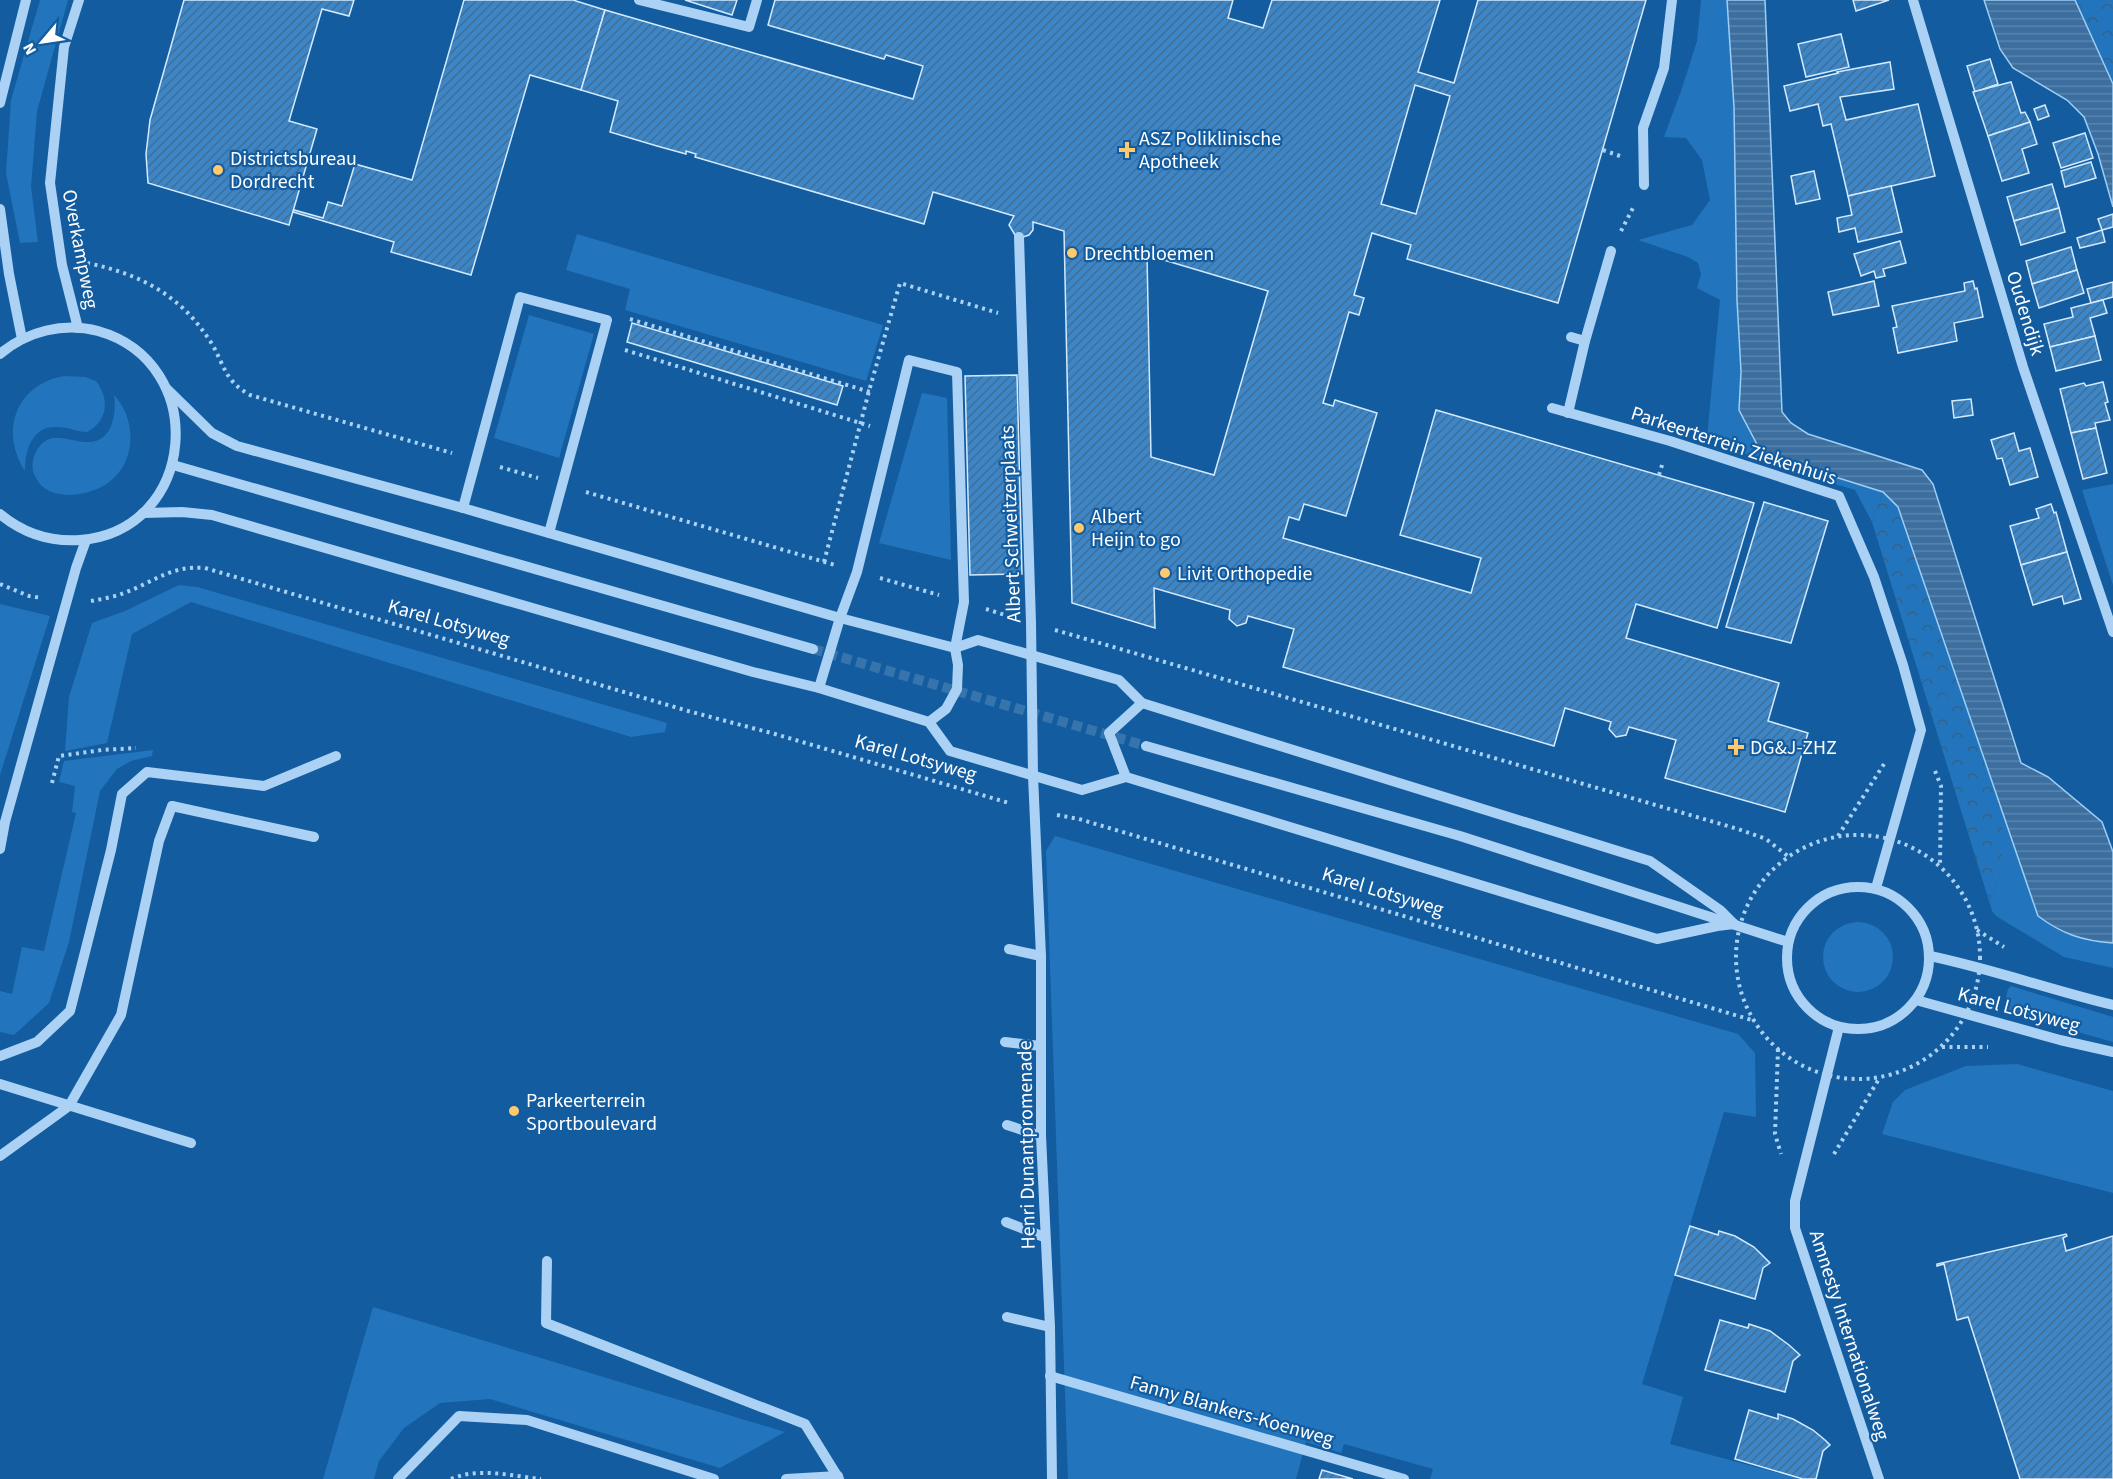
<svg xmlns="http://www.w3.org/2000/svg" width="2113" height="1479" viewBox="0 0 2113 1479" font-family="'Source Sans 3',sans-serif">
	<defs>
		<pattern id="forest-crowns" width="20" height="18" patternUnits="userSpaceOnUse" patternTransform="scale(1.5)"><rect width="20" height="18" fill="#2275bc"/><path d="M2 6a3 3 0 1 1 6 0M12 15a3 3 0 1 1 6 0" fill="none" stroke="#376084"/></pattern>
		<pattern id="water-rules" width="6" height="5" patternUnits="userSpaceOnUse" patternTransform="scale(1.5)"><rect width="6" height="5" fill="#3c6f9f"/><path d="M0 2.5h6" fill="none" stroke="#5985ad"/></pattern>
		<pattern id="building-hatch" width="6" height="6" patternUnits="userSpaceOnUse" patternTransform="scale(1.5)"><rect width="6" height="6" fill="#3c85c6"/><path d="M-1 1l2-2M0 6l6-6M5 7l2-2" fill="none" stroke="#426e95"/></pattern>
	</defs>
	<rect width="100%" height="100%" fill="#135c9f"/>
	<!-- green -->
	<g fill="#2275bc">
		<polygon points="40,0 68,0 37,111 31,187 38,242 20,243 6,173 11,100"/>
		<polygon points="1701,0 1727,0 1734,107 1737,300 1742,414 1762,454 1883,492 1872,522 1855,490 1755,460 1732,445 1707,437 1720,300 1697,288 1701,274 1698,263 1688,257 1638,240 1692,225 1710,200 1702,160 1686,138 1664,137 1682,88 1697,41"/>
		<polygon points="577,234 883,325 866,381 625,310 630,289 566,270"/>
		<polygon points="529,315 594,334 559,458 494,438"/>
		<path d="M64 376 85 377 96 381C110 399 108 421 87 432 77 432 68 427 58 427 32 425 25 450 25 471 0 431 15 385 64 376Z"/>
		<polygon points="922,393 947,398 951,560 879,543"/>
		<path d="M114 395C137 420 137 462 108 483 88 497 46 503 35 476 31 468 32 458 37 450 50 429 67 441 86 442 112 444 117 414 114 395Z"/>
		<polygon points="2113,484 2113,585 2082,490"/>
		<polygon points="179,585 197,587 667,723 665,732 631,737 191,602 132,634 107,743 65,751 69,697 92,623 125,611"/>
		<polygon points="0,604 50,616 0,775"/>
		<polygon points="153,750 152,756 131,761 117,769 100,791 69,942 49,1003 14,1035 0,1032 0,991 12,994 22,947 44,951 76,813 72,812 75,786 59,782 64,761"/>
		<polygon points="2002,811 2038,916 2053,927 2089,941 2113,943 2113,968 2064,957 1996,916 1992,911 1989,901 2002,869"/>
		<polygon points="1055,836 1738,1034 1755,1053 1756,1117 1724,1112 1642,1384 1683,1397 1670,1444 1800,1479 1430,1479 1433,1469 1344,1444 1341,1453 1306,1442 1296,1479 1068,1479 1046,851"/>
		<circle cx="1858" cy="957" r="35"/>
		<polygon points="2011,986 2113,1017 2113,1042 2004,1011 2003,1009 2008,989"/>
		<polygon points="2017,1064 2113,1091 2113,1193 1882,1134 1893,1102 1905,1090 1966,1066"/>
		<polygon points="373,1307 785,1432 720,1468 490,1399 440,1403 404,1428 379,1461 374,1479 323,1479"/>
	</g>
	<!-- forest -->
	<g fill="url(#forest-crowns)">
		<polygon points="2075,0 2113,0 2113,84"/>
		<polygon points="1883,492 1899,507 2002,811 2002,869 1989,901 1872,522"/>
	</g>
	<!-- water -->
	<g fill="url(#water-rules)" stroke="#9dcef7" stroke-width="1.5">
		<path d="M1727 0H1765L1782 412 1791 423 1808 434 1922 470 1933 484 2021 763 2048 777 2102 822 2113 852V943C2083 941 2062 934 2038 916L1898 507 1883 492 1762 454 1739 410 1741 372 1737 300 1734 107Z"/>
		<polygon points="1984,0 2075,0 2113,84 2113,207 2098,154 2084,117 2067,100 2013,68 2000,49"/>
	</g>
	<!-- building -->
	<g fill="url(#building-hatch)" stroke="#d3eafe" stroke-width="1.5" fill-rule="evenodd">
		<polygon points="354,0 349,16 322,9 289,121 317,129 289,225 148,183 146,154 150,120 184,0"/>
		<polygon points="464,0 573,0 605,10 581,90 530,75 471,275 391,252 394,242 293,212 294,210 323,218 328,202 342,206 355,164 412,180"/>
		<polygon points="685,0 737,0 732,15"/>
		<path d="M775 0H1233L1228 18 1263 28 1272 0H1440L1418 72 1454 83 1478 0H1646L1558 303 1407 259 1411 245 1372 233 1354 295 1364 298 1359 315 1349 312 1323 403 1333 406 1335 400 1377 413 1346 516 1304 504 1299 520 1289 517 1283 538 1471 593 1481 558 1400 535 1436 410 1754 503 1717 628 1636 604 1626 638 1779 683 1768 721 1808 733 1785 812 1665 778 1676 740 1629 727 1626 735 1616 737 1609 729 1611 722 1565 708 1554 746 1390 698 1283 667 1294 629 1248 616 1246 623 1237 626 1229 619 1230 610 1154 588 1155 628 1072 603 1064 231 1033 222V230L1029 235 1023 237 1015 235 1009 225 1014 216 933 192 924 224 695 157 696 154 686 151V154L657 146 610 132 618 101 581 90 605 10 913 99 923 66 886 55 884 59 771 26 768 25ZM1415 85 1450 96 1416 214 1381 204ZM1147 255 1268 291 1214 475 1151 457Z"/>
		<polygon points="1853,0 1889,0 1856,11"/>
		<polygon points="1841,34 1849,67 1806,77 1798,44"/>
		<polygon points="1990,59 1998,84 1975,92 1967,66"/>
		<polygon points="1890,62 1894,89 1840,97 1846,120 1918,104 1935,176 1848,196 1831,124 1823,126 1818,104 1790,111 1784,86 1838,73 1837,72"/>
		<polygon points="2011,82 2021,113 2025,112 2030,122 1988,136 1973,92"/>
		<polygon points="2045,105 2049,116 2038,120 2034,109"/>
		<polygon points="2030,122 2037,144 2022,149 2029,173 2002,181 1988,136"/>
		<polygon points="2085,133 2093,158 2061,168 2053,143"/>
		<polygon points="2091,162 2096,178 2065,187 2061,171"/>
		<polygon points="1814,171 1820,199 1796,204 1791,176"/>
		<polygon points="2052,184 2059,208 2014,221 2007,197"/>
		<polygon points="1891,186 1902,232 1858,242 1855,228 1839,232 1837,218 1852,215 1848,196"/>
		<polygon points="2059,208 2065,232 2021,245 2014,221"/>
		<polygon points="2113,214 2113,227 2102,230 2098,219"/>
		<polygon points="2102,230 2105,242 2080,248 2077,238"/>
		<polygon points="1900,241 1906,263 1883,269 1885,276 1876,278 1874,271 1861,276 1854,254"/>
		<polygon points="2071,247 2077,270 2032,284 2026,261"/>
		<polygon points="2077,270 2084,293 2039,308 2032,284"/>
		<polygon points="1874,281 1879,306 1833,315 1828,292"/>
		<polygon points="1973,281 1975,289 1977,288 1983,317 1954,323 1957,341 1898,353 1893,328 1897,327 1892,306 1965,291 1964,283"/>
		<polygon points="2113,282 2113,297 2091,303 2087,289"/>
		<polygon points="2103,300 2107,313 2090,318 2095,336 2050,347 2044,324 2073,317 2071,308"/>
		<polygon points="632,323 843,386 837,405 627,342"/>
		<polygon points="2095,336 2101,360 2056,371 2050,347"/>
		<polygon points="1017,375 1022,574 970,575 965,376"/>
		<polygon points="2103,382 2108,402 2105,403 2110,420 2095,423 2096,428 2071,433 2060,389 2084,383 2086,386"/>
		<polygon points="1971,399 1973,415 1954,418 1952,401"/>
		<polygon points="2096,428 2107,473 2083,479 2071,433"/>
		<polygon points="2014,433 2019,451 2030,448 2038,477 2010,485 2002,458 1997,459 1991,440"/>
		<polygon points="1764,502 1828,521 1791,643 1726,627"/>
		<polygon points="2051,504 2054,513 2056,512 2067,552 2021,565 2010,526 2039,518 2036,509"/>
		<polygon points="2067,552 2081,599 2064,604 2062,596 2033,605 2021,565"/>
		<polygon points="1690,1226 1718,1235 1719,1231 1735,1236 1754,1247 1770,1263 1763,1268 1755,1299 1675,1275"/>
		<polygon points="2066,1234 2067,1236 2063,1238 2066,1251 2113,1236 2113,1479 2020,1479 1968,1317 1957,1320 1944,1264 1937,1266 1937,1264"/>
		<polygon points="1720,1320 1748,1328 1749,1324 1770,1331 1789,1345 1800,1355 1793,1361 1785,1392 1705,1370"/>
		<polygon points="1749,1410 1778,1419 1778,1414 1793,1419 1813,1430 1825,1440 1830,1445 1823,1451 1816,1479 1803,1479 1735,1459"/>
		<polygon points="1322,1470 1353,1479 1319,1479"/>
	</g>
	<g fill="none" stroke-linecap="round" stroke-linejoin="round">
		<!-- minor-tunnel -->
		<polyline stroke="#3674ad" stroke-width="10" stroke-dasharray="10 5" stroke-linecap="butt" points="813,649 1146,746"/>
		<!-- path -->
		<g stroke="#abd2f4" stroke-width="4" stroke-dasharray="3 4.5" stroke-linecap="butt">
			<polyline points="1603,150 1620,156"/>
			<polyline points="1621,231 1634,206"/>
			<path d="M87 263C141 274 182 296 212 344 225 367 225 381 250 395L452 453"/>
			<polyline points="630,319 870,392"/>
			<polyline points="625,350 870,426"/>
			<polyline points="500,467 538,478"/>
			<polyline points="1659,475 1662,465"/>
			<polyline points="586,492 835,565"/>
			<polyline points="824,562 869,391 900,283 998,313"/>
			<polyline points="880,578 939,595"/>
			<polyline points="0,584 29,596 42,598"/>
			<path d="M91 601C102 599 114 597 124 593 154 582 171 565 205 568L688 711 775 734 1009 803"/>
			<polyline points="986,609 1008,616"/>
			<polyline points="1055,630 1738,829 1766,839 1789,857"/>
			<polyline points="1935,771 1941,786 1940,867"/>
			<polyline points="52,783 59,756 102,750 136,748"/>
			<polyline points="1057,815 1079,819 1755,1021"/>
			<circle cx="1858" cy="957" r="122"/>
			<polyline points="1838,836 1884,764"/>
			<polyline points="1977,930 2004,947"/>
			<polyline points="1942,1047 1988,1047"/>
			<polyline points="1778,1049 1775,1134 1781,1154"/>
			<polyline points="1834,1154 1880,1077"/>
			<path d="M451 1479C478 1467 512 1476 541 1479"/>
		</g>
		<!-- minor -->
		<g stroke="#abd2f4" stroke-width="10">
			<polyline points="639,0 749,27 757,0"/>
			<polyline points="1913,0 2023,367 2113,632"/>
			<polyline points="0,103 26,0"/>
			<polyline points="1644,185 1643,128 1664,68 1672,0"/>
			<polyline points="0,209 9,274 22,339"/>
			<polyline points="1019,237 1031,623 1033,776 1041,956 1041,1136 1050,1327 1052,1479"/>
			<polyline points="78,328 62,265 50,183 64,47 79,0"/>
			<polyline points="1571,337 1585,341"/>
			<path d="M0 354C27 331 64 322 98 331 211 363 197 531 80 540 50 542 23 533 0 514"/>
			<polyline points="167,389 212,433 237,446 463,508 840,618 955,648 978,640 1119,680 1142,703 1650,861 1720,910 1734,924"/>
			<polyline points="1552,408 1670,441 1839,496 1874,577 1903,665 1921,730 1876,888"/>
			<polyline points="1568,413 1585,341 1611,251"/>
			<polyline points="173,465 813,649"/>
			<polyline points="463,508 520,297 607,320 549,533"/>
			<polyline points="143,513 182,512 212,515 753,672 819,688 929,722 950,751 1082,790 1126,777 1657,939 1717,926 1734,924"/>
			<polyline points="819,688 840,618 857,572 909,360 957,372 964,602 955,648 958,665 957,689 946,709 929,722"/>
			<polyline points="1146,746 1460,836 1788,942"/>
			<polyline points="1126,777 1109,733 1142,703"/>
			<polyline points="0,849 5,822 76,568 86,540"/>
			<circle cx="1858" cy="958" r="71"/>
			<polyline points="1009,949 1041,956"/>
			<path d="M1930 956C1992 969 2051 990 2113 1005"/>
			<polyline points="1916,1000 2060,1040 2113,1052"/>
			<polyline points="1839,1027 1795,1201 1795,1228 1879,1479"/>
			<polyline points="1005,1042 1041,1046"/>
			<polyline points="0,1056 37,1042 70,1011 111,850 122,794 147,772 264,786 336,756"/>
			<polyline points="0,1084 191,1143"/>
			<polyline points="1007,1125 1041,1136"/>
			<polyline points="0,1156 69,1106 121,1015 159,841 172,806 314,837"/>
			<polyline points="1006,1222 1044,1237"/>
			<polyline points="547,1261 546,1323 805,1424 839,1479"/>
			<polyline points="1007,1317 1050,1327"/>
			<polyline points="1050,1376 1404,1479"/>
			<polyline points="398,1479 459,1416 527,1420 714,1479"/>
			<polyline points="786,1479 838,1476"/>
		</g>
	</g>
	<!-- markers -->
	<g fill="#ffc96e" stroke="#135c9f" stroke-width="2">
		<path d="M1124 141h6v6h6v6h-6v6h-6v-6h-6v-6h6z"/>
		<circle cx="218" cy="170" r="6"/>
		<circle cx="1072" cy="253" r="6"/>
		<circle cx="1079" cy="528" r="6"/>
		<circle cx="1165" cy="573" r="6"/>
		<path d="M1733 738h6v6h6v6h-6v6h-6v-6h-6v-6h6z"/>
		<circle cx="514" cy="1111" r="6"/>
	</g>
	<g text-anchor="middle" stroke-width="4.5" stroke-linejoin="round" paint-order="stroke">
		<!-- poi labels -->
		<g font-size="20" fill="#fff" stroke="#135c9f" text-anchor="start">
			<text x="1139" y="145">ASZ Poliklinische<tspan x="1139" dy="23">Apotheek</tspan></text>
			<text x="230" y="165">Districtsbureau<tspan x="230" dy="23">Dordrecht</tspan></text>
			<text x="1084" y="260">Drechtbloemen</text>
			<text x="1091" y="523">Albert<tspan x="1091" dy="23">Heijn to go</tspan></text>
			<text x="1177" y="580">Livit Orthopedie</text>
			<text x="1750" y="754">DG&amp;J-ZHZ</text>
			<text x="526" y="1107">Parkeerterrein<tspan x="526" dy="23">Sportboulevard</tspan></text>
		</g>
		<!-- street labels -->
		<g font-size="20" fill="#fff" stroke="#135c9f">
			<text transform="translate(81 249) rotate(79)" y="7">Overkampweg</text>
			<text transform="translate(2026 313) rotate(73)" y="7">Oudendijk</text>
			<text transform="translate(1734 445) rotate(18)" y="7">Parkeerterrein Ziekenhuis</text>
			<text transform="translate(1010 524) rotate(-92)" y="7">Albert Schweitzerplaats</text>
			<text transform="translate(449 622) rotate(16)" y="7">Karel Lotsyweg</text>
			<text transform="translate(916 757) rotate(16)" y="7">Karel Lotsyweg</text>
			<text transform="translate(1383 891) rotate(17)" y="7">Karel Lotsyweg</text>
			<text transform="translate(2019 1009) rotate(15)" y="7">Karel Lotsyweg</text>
			<text transform="translate(1026 1145) rotate(-91)" y="7">Henri Dunantpromenade</text>
			<text transform="translate(1850 1335) rotate(72)" y="7">Amnesty Internationalweg</text>
			<text transform="translate(1232 1410) rotate(16)" y="7">Fanny Blankers-Koenweg</text>
		</g>
	</g>
	<!-- north arrow -->
	<g transform="translate(42 42) rotate(241)" stroke="#135c9f" stroke-width="4.5" paint-order="stroke">
	<path d="M0-4.5L10 22L0 15L-10 22Z" fill="#ffffff"/>
	<text y="-9" font-size="16" font-weight="bold" text-anchor="middle" fill="#ffffff">N</text>
	</g>
</svg>
